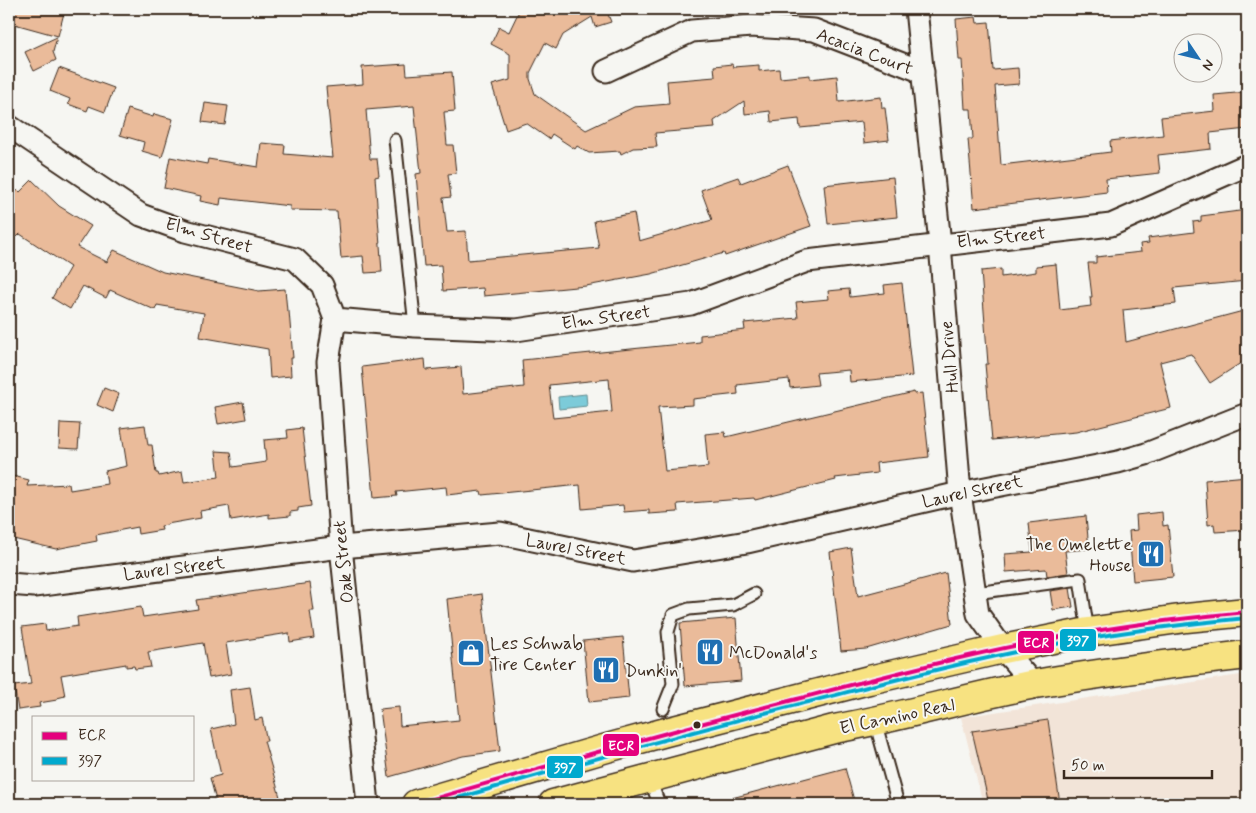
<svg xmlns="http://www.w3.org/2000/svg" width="1256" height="813" viewBox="0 0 1256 813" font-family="Mynerve,sans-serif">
	<rect width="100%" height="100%" fill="#f6f6f2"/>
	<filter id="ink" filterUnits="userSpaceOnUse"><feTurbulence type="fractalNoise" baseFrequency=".02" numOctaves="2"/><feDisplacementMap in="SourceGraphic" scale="10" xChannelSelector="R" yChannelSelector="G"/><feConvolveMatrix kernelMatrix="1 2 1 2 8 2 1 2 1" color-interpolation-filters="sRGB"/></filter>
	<g filter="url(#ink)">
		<!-- built -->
		<polygon fill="#f2e4d8" points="1247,674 1247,804 983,804 961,717"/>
		<!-- water -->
		<polygon fill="#7ccbd9" stroke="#628b8e" points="586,394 587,406 559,409 558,397"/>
		<!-- building -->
		<g fill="#eabb9a" stroke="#3b2a1e" fill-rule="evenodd">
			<polygon points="15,9 65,9 58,36 11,23"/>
			<polygon points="520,9 606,9 611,22 595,27 592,17 563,35 556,49 545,43 530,73 530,79 535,94 586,130 634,107 669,104 667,81 715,77 714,66 732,64 733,67 759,65 759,71 779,69 780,78 810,75 810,79 837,76 839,102 881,97 882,108 885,108 889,140 864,143 862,122 800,128 799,119 771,122 770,111 745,114 744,101 714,121 715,128 655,133 657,147 633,148 621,154 620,151 589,153 577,146 575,149 552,134 549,139 526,123 506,130 492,85 510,80 510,54 491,44 499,27 509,32"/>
			<polygon points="976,17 977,23 989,22 993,70 1018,68 1019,84 995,86 1001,165 1111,152 1110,141 1163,135 1161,117 1215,111 1214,95 1247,92 1247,129 1210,133 1211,149 1158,155 1160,173 1106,179 1107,192 974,208 968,139 973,139 971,109 965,109 962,60 959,60 956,19"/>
			<polygon points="57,37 53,52 56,60 34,71 25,52"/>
			<polygon points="406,64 407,75 452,72 455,111 444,112 447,145 453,145 456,173 448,174 451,197 443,198 447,232 466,231 468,260 599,248 594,221 634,213 639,241 712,220 701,190 738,177 741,183 788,165 811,226 725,256 724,253 651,274 586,286 484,296 483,288 443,291 441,265 424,266 416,174 421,173 414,106 366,110 370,159 377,159 379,176 375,177 382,272 365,273 363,256 341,258 337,211 290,210 290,206 221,198 220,205 200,201 201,196 164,188 170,157 207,164 208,159 258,167 261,143 285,145 284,154 333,158 326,87 363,84 362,67"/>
			<polygon points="59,68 114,88 105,112 89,106 87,111 68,104 70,99 50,91"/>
			<polygon points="205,103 228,106 225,125 202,122"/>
			<polygon points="128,109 153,117 154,114 173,119 162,157 142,151 144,142 120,135"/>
			<polygon points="893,177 897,217 828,224 824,185"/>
			<polygon points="32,180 59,206 91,226 77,247 107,262 114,250 163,272 259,291 285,289 287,311 289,311 292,347 293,358 290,358 291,376 270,378 268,349 200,337 204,313 157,305 155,310 110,290 106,298 83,286 70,309 52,298 70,267 20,234 17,237 9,230 9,200 18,190 20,192"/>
			<polygon points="1247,210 1247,281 1174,288 1176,304 1123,310 1126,342 1247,310 1247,359 1210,383 1191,354 1160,362 1171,408 1076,432 992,440 985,364 988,364 981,271 1001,269 1001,277 1036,272 1036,266 1056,264 1060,310 1091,306 1090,297 1092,297 1088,263 1096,263 1096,257 1141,252 1140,244 1149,243 1148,238 1194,232 1193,222 1201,221 1201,216"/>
			<path d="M902 283 912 376 850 382 849 370 816 373 818 385 790 388 789 379 737 385 738 394 693 399V405L658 407 665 471 708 467 705 434 725 432 726 437 914 392V394L922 393 929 457 876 463 877 473 835 478 836 480 755 500 754 498 677 504 678 512 649 514V510L624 512 623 505 582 509 580 485 482 495 481 491 447 495 446 487 396 492 397 496 374 498 362 367 425 359 426 370 461 367 463 394 524 387 522 360 700 342V335L745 330 744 323 798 318 796 302 829 299 828 291 849 289 850 297 885 293 884 285ZM609 379 612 412 553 418 549 385Z"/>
			<polygon points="104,388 119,394 113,412 97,405"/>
			<polygon points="243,402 246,419 218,424 215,407"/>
			<polygon points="60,423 80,424 78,449 59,448"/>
			<polygon points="145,425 148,445 152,445 156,473 158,473 159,476 182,471 184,482 219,477 216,451 231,452 233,467 266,462 264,440 288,438 287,430 302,428 311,506 298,508 298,511 290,512 290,516 269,518 269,514 231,520 229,506 200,511 201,518 167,524 167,525 161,526 162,530 138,534 137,527 96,535 97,541 56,549 9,538 9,475 29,480 27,486 69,484 70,490 107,484 105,471 127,466 121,428"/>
			<polygon points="1247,476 1247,530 1215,532 1214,524 1208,525 1205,480"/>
			<polygon points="1162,512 1163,526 1168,525 1173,577 1133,581 1129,531 1137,530 1136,515"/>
			<polygon points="1086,516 1089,549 1065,551 1068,573 1047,576 1046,569 1006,572 1005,554 1032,552 1029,523"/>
			<polygon points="851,548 858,596 946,573 952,624 866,649 841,651 830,552"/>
			<polygon points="310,583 314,611 310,611 314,638 290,642 289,633 226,643 231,674 209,678 203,643 148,652 151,667 135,669 134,666 126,667 126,664 61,675 65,696 57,698 57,700 39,703 40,707 18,710 14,686 31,684 22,627 45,624 46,631 78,626 77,617 141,607 143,617 198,609 196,600"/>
			<polygon points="1070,588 1073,607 1053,610 1050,591"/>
			<polygon points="482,594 500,751 463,756 389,777 380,709 399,707 400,726 459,720 447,599"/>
			<polygon points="736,618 741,681 685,686 680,623"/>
			<polygon points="623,637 629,698 589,702 583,641"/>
			<polygon points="250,687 255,720 262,718 267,741 264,741 280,797 256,804 217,804 210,778 221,775 211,729 234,724 230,690"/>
			<polygon points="1048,720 1060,804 989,804 972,731"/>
			<polygon points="845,768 855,804 729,804 728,799"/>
		</g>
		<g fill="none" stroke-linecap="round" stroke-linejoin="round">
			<!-- lane casing -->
			<g stroke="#3b2a1e" stroke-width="15">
				<g id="lane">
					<polyline points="395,140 415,326"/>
					<polyline points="975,593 1080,579 1088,632"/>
					<polyline points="663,709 673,684 668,632 673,615 689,609 733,605 754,594"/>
					<polyline points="875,721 898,804"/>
					<polyline points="650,779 659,804"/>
				</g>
			</g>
			<!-- street casing -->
			<g stroke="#3b2a1e" stroke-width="25">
				<g id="street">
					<polyline points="916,9 940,244 960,493 978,614 1003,649 1034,685"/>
					<polyline points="606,71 692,31 751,26 814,30 923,72"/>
					<polyline points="9,126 141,215 185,231 295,259 322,285 335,319 415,326 516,330 691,304 807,261 1111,225 1247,165"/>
					<polyline points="335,319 328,362 341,547 368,804"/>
					<polyline points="9,584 34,586 341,547 500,533 633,561 747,542 960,493 1118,462 1146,454 1247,414"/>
				</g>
			</g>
			<!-- primary casing -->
			<g stroke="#3b2a1e" stroke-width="31">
				<g id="primary">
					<polyline points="416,804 607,748 666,732 869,680 1003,649 1088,632 1186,618 1247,612"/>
					<path d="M553 804 834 729C902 717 968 697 1035 684 1106 672 1176 663 1247 655"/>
				</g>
			</g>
			<!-- lane -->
			<use href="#lane" stroke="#f6f6f2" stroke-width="11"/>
			<!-- street -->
			<use href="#street" stroke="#f6f6f2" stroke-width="21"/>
			<!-- primary -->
			<use href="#primary" stroke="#f7e281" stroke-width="28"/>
			<!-- bus-1 casing -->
			<g stroke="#f6f6f2" stroke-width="8">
				<path id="bus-1" d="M416 804C542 767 669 731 797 699 893 674 991 648 1089 632 1142 623 1194 617 1247 612"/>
			</g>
			<!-- bus-2 casing -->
			<g stroke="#f6f6f2" stroke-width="8">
				<path id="bus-2" d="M437 804C558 769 678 735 800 704 896 680 992 654 1090 638 1142 629 1195 623 1247 618"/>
			</g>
			<!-- bus-1 -->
			<use href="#bus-1" stroke="#e5007d" stroke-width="4"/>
			<!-- bus-2 -->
			<use href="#bus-2" stroke="#00a9ce" stroke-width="4"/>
		</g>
	</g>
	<!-- icons -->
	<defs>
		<g id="restaurant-square" transform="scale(1.4375)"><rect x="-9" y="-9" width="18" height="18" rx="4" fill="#1f6fb2" stroke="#f6f6f2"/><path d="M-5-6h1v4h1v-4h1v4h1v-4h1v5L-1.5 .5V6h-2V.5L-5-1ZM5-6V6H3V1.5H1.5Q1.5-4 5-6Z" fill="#fff"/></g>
		<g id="shop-square" transform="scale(1.4375)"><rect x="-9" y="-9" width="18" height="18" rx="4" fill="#1f6fb2" stroke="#f6f6f2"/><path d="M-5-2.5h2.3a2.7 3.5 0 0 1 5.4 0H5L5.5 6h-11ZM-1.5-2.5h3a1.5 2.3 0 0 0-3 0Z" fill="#fff"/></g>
	</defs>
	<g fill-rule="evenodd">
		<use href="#restaurant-square" x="1151" y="554"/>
		<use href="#restaurant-square" x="710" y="652"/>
		<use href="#shop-square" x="471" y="653"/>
		<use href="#restaurant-square" x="606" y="670"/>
	</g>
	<!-- markers -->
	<circle fill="#3b2a1e" stroke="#f6f6f2" stroke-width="2" cx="697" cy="725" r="4.5"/>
	<g text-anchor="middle" stroke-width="4" stroke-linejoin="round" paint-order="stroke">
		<!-- street labels -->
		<g font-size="18" fill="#3b2a1e" stroke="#f6f6f2">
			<text transform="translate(865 51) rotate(21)" y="6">Acacia Court</text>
			<text transform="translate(209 235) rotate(16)" y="6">Elm Street</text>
			<text transform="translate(1001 237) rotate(-6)" y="6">Elm Street</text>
			<text transform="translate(606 317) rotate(-8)" y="6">Elm Street</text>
			<text transform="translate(949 357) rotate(-95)" y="6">Hull Drive</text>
			<text transform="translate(972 491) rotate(-12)" y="6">Laurel Street</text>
			<text transform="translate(576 549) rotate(11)" y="6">Laurel Street</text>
			<text transform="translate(343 562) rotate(-96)" y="6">Oak Street</text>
			<text transform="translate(174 568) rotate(-7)" y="6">Laurel Street</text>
			<text transform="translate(897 716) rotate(-12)" y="6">El Camino Real</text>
		</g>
		<!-- poi labels -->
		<g font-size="18" fill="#3b2a1e" stroke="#f6f6f2" text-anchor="start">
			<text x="1132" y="550" text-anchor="end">The Omelette<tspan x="1132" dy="21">House</tspan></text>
			<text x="490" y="649">Les Schwab<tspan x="490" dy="21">Tire Center</tspan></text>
			<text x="729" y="658">McDonald's</text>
			<text x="625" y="676">Dunkin'</text>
		</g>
	</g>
	<g stroke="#f6f6f2" stroke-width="2">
		<rect x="1059" y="628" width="38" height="24" rx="5" fill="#00a9ce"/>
		<rect x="1017" y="630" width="38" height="24" rx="5" fill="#e5007d"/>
		<rect x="602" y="733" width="38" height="24" rx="5" fill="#e5007d"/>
		<rect x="546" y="755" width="38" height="24" rx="5" fill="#00a9ce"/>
	</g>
	<g font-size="14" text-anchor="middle" font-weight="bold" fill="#fff">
		<text x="1078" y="645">397</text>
		<text x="1036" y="647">ECR</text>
		<text x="621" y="750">ECR</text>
		<text x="565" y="772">397</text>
	</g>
	<!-- margin -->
	<rect width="1256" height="813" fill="none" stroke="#f6f6f2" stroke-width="30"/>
	<rect x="15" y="15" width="1226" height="783" fill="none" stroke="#3b2a1e" stroke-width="2" filter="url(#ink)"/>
	<!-- legend -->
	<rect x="32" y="716" width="162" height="65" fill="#f6f6f2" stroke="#aba49d"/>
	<rect x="42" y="732" width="25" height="8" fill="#e5007d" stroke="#aba49d"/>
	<text x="78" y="740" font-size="15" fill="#3b2a1e">ECR</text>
	<rect x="42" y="757" width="25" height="8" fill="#00a9ce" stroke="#aba49d"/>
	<text x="78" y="766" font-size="15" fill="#3b2a1e">397</text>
	<!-- north arrow -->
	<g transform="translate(1198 58) rotate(125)"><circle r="24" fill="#f6f6f2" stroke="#aba49d"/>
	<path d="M0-4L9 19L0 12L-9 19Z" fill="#1f6fb2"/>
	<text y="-8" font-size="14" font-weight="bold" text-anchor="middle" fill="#3b2a1e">N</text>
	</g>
	<!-- scale -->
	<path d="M1064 770v8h148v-8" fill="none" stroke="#3b2a1e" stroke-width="2.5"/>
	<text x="1071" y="770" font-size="15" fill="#3b2a1e" stroke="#f6f6f2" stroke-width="4" paint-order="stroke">50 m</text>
</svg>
